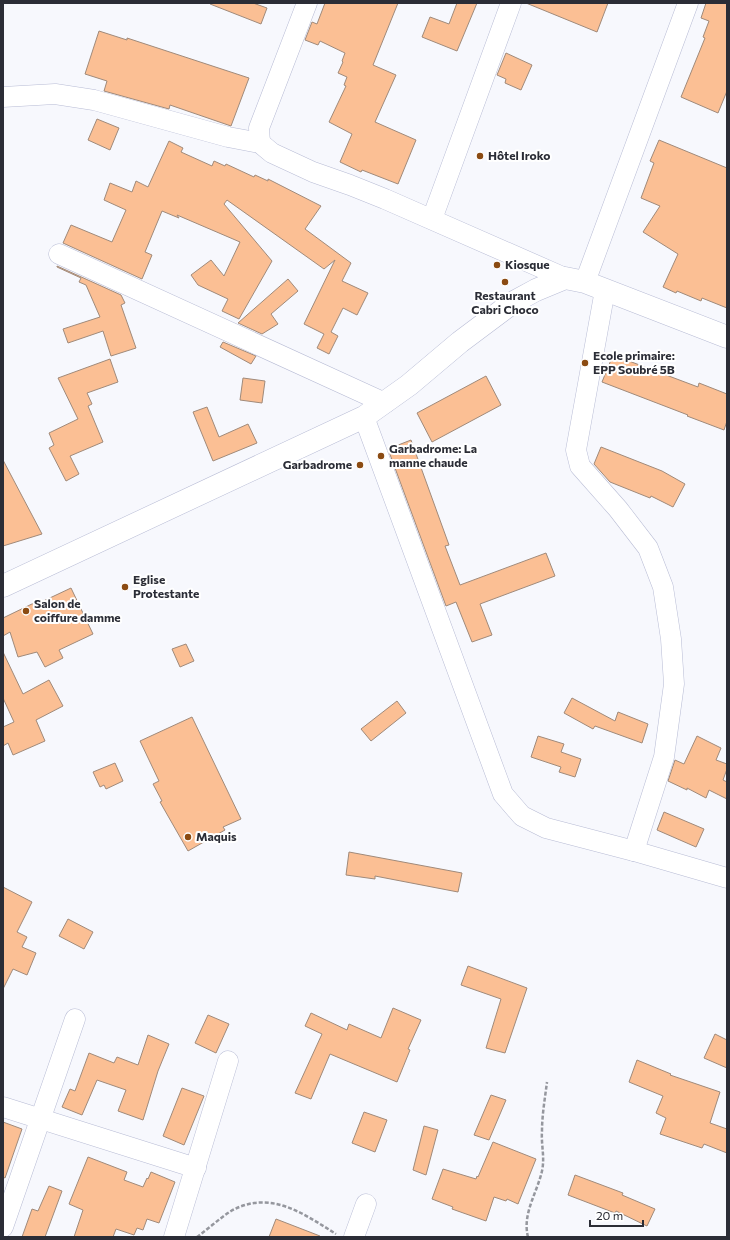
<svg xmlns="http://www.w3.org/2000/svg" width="730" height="1240" viewBox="0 0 730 1240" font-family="Commissioner,sans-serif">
	<rect width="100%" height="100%" fill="#f7f8fd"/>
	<!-- building -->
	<g fill="#fbbf94" stroke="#a08a7a">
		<polygon points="210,3 253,3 267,8 261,24 210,4"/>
		<polygon points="325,3 398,3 373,65 396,75 375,122 416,140 398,184 362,170 361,172 340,162 352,134 329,122 346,86 344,85 347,77 338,73 343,62 342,61 345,53 320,41 318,45 305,40 312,22 317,24"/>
		<polygon points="457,3 477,3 457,51 422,37 430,17 449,24"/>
		<polygon points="526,3 608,3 597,32"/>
		<polygon points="706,3 727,3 727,91 718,113 681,97 705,38 703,37 709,21 701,18"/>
		<polygon points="99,31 127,40 127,38 249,78 231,126 170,105 169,109 104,91 107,81 85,74"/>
		<polygon points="506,53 532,65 521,90 505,83 506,79 497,75"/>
		<polygon points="97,119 119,128 110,150 88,140"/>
		<polygon points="659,140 727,168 727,308 702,298 701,301 677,291 676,293 663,287 678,254 643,232 660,206 641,198 654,163 650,161"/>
		<polygon points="169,141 183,148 181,152 212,166 214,161 225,166 226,164 254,177 255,175 268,181 268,179 321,206 305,229 351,263 342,281 368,293 357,315 343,308 331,332 338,336 329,354 317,348 324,334 304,324 335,260 324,269 227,200 224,204 272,261 239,319 222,311 228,299 198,285 191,275 211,260 224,276 240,242 177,215 179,218 162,211 145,252 152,255 142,279 63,243 71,225 112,242 126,210 104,200 110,183 132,192 136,181 148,187"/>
		<polygon points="57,266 121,295 125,303 121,305 136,348 111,356 103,331 68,343 63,329 100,317 86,285 79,282 81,278 57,267"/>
		<polygon points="288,279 298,291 271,314 278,324 262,334 238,323"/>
		<polygon points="223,342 256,356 251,364 220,347"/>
		<polygon points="613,355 698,387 699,383 727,394 727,421 724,430 687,416 688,415 602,382"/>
		<polygon points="110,359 118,382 87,393 92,404 88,406 103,442 70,456 79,474 66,481 49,448 54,445 49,433 78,419 58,378"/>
		<polygon points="486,376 501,405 432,442 417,413"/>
		<polygon points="243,378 265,381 262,403 240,400"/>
		<polygon points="207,407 219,437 248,424 257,443 213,461 193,412"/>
		<polygon points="411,440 449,545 445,546 460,585 546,553 555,576 480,604 492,635 472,642 456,602 446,606 388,449"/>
		<polygon points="601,447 662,471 685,484 673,507 651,496 650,498 610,482 594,464"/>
		<polygon points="3,460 42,534 3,546"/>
		<polygon points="71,588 93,634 59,650 63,658 45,667 37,652 18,657 10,632 3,636 3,618 36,602 37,604"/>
		<polygon points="186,644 194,661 180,667 172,649"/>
		<polygon points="3,652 23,694 49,680 63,706 36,720 45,741 13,755 8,743 3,746 3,727 14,722 3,698"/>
		<polygon points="572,698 615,721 618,712 648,724 642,743 595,726 593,729 564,713"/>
		<polygon points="397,701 406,713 371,741 361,729"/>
		<polygon points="192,717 241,819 223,827 225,830 188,851 160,802 162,801 153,784 159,781 140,741"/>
		<polygon points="538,736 564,744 561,752 581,759 575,777 559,772 561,767 531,757"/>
		<polygon points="697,736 721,748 716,760 727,764 727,769 723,780 727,782 727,799 709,790 706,798 687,788 687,790 668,781 675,760 684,764"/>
		<polygon points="115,763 123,781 106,789 104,785 100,787 93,772"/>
		<polygon points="664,812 704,829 696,847 657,830"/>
		<polygon points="349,852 462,873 458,892 375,876 375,879 346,875"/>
		<polygon points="3,887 32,902 17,932 27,937 22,947 36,953 27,975 13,969 3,989"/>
		<polygon points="68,919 93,932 84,949 59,936"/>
		<polygon points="468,966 527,988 505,1053 486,1048 501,999 461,985"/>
		<polygon points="393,1008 421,1020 408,1049 410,1050 397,1082 330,1054 311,1099 295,1093 322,1034 305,1026 311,1013 347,1030 349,1024 381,1038"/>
		<polygon points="208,1015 229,1024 216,1053 195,1043"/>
		<polygon points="715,1034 727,1040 727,1068 704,1058"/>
		<polygon points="148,1035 169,1044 158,1071 143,1120 118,1111 126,1090 97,1080 82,1115 62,1107 70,1089 75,1091 89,1053 114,1063 117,1057 138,1065"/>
		<polygon points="637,1060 671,1074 670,1075 720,1092 710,1123 727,1129 727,1153 704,1144 702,1148 660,1134 666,1118 656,1113 663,1096 629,1082"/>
		<polygon points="182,1088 204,1096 184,1145 163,1136"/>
		<polygon points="491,1095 506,1100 489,1140 474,1135"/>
		<polygon points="364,1112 387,1120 375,1152 352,1143"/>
		<polygon points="3,1122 22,1129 5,1178 3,1177"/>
		<polygon points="424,1126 438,1130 426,1175 413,1170"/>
		<polygon points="493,1142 536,1159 518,1204 507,1199 506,1201 494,1197 486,1221 452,1209 453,1207 432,1199 443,1169 476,1179 477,1176 478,1177"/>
		<polygon points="88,1157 127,1172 124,1180 143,1187 147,1178 148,1179 151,1172 175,1182 159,1223 147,1219 143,1230 137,1228 134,1235 116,1229 113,1237 74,1237 83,1210 69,1204"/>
		<polygon points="575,1175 623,1193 622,1195 655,1209 647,1226 616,1211 615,1213 568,1195"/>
		<polygon points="49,1186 62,1191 45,1237 22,1237 32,1209 38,1211"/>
		<polygon points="276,1219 320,1236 320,1237 269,1237"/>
	</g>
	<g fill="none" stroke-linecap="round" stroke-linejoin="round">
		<!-- minor casing -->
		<g stroke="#b8bcd5" stroke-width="21">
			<g id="minor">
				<polyline points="3,97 55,94 94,100 228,137 260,143 272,153 313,172 350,185 385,199 565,278"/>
				<polyline points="260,143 259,128 307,3"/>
				<polyline points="432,219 511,3"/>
				<polyline points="59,254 385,403"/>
				<polyline points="585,282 688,3"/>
				<polyline points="605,290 576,450 580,466 618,509 648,548 663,587 671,639 674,684 664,757 634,851"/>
				<polyline points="364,417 503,794 522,816 546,828 634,851 727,878"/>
				<polyline points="3,1107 196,1168"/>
				<polyline points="3,1227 75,1019"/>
				<polyline points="174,1237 228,1061"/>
				<polyline points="354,1237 366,1204"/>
			</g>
		</g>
		<!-- tertiary casing -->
		<g stroke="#b8bcd5" stroke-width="23">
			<polyline id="tertiary" points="3,586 364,417 409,385 460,342 512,303 536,290 565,278 585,282 727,337"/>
		</g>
		<!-- path -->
		<g stroke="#95979e" stroke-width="2.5" stroke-dasharray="4 2" stroke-linecap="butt">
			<path d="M197 1237C208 1229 220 1218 231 1211 270 1189 304 1214 336 1234"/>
			<path d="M528 1237C522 1214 537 1193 542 1171 545 1157 541 1145 542 1131 542 1115 545 1098 547 1082"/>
		</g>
		<!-- minor -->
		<use href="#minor" stroke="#fff" stroke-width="20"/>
		<!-- tertiary -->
		<use href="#tertiary" stroke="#fff" stroke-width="22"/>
	</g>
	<!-- markers -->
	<g fill="#8b4b12" stroke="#fff" stroke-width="1.5">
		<circle cx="480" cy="156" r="4"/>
		<circle cx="497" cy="265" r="4"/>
		<circle cx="505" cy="282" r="4"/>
		<circle cx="585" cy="363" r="4"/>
		<circle cx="381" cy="456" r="4"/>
		<circle cx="360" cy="465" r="4"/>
		<circle cx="125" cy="587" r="4"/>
		<circle cx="26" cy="611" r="4"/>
		<circle cx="188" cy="837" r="4"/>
	</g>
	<g text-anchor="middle" stroke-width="4" stroke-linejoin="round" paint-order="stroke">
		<!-- poi labels -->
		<g font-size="12" font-weight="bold" fill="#2b2d36" stroke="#fff" text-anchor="start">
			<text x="488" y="160">Hôtel Iroko</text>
			<text x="505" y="269">Kiosque</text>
			<text x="505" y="300" text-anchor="middle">Restaurant<tspan x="505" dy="14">Cabri Choco</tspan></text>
			<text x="593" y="360">Ecole primaire:<tspan x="593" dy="14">EPP Soubré 5B</tspan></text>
			<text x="389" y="453">Garbadrome: La<tspan x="389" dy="14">manne chaude</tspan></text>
			<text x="352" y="469" text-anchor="end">Garbadrome</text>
			<text x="133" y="584">Eglise<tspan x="133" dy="14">Protestante</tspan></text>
			<text x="34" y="608">Salon de<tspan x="34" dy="14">coiffure damme</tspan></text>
			<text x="196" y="841">Maquis</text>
		</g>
	</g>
	<!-- border -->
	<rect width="730" height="1240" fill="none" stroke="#2b2d36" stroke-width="8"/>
	<!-- scale -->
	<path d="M590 1220v6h53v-6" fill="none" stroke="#2b2d36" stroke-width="2"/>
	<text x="596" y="1220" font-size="12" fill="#2b2d36" stroke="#ffffff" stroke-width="3" paint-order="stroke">20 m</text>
</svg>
